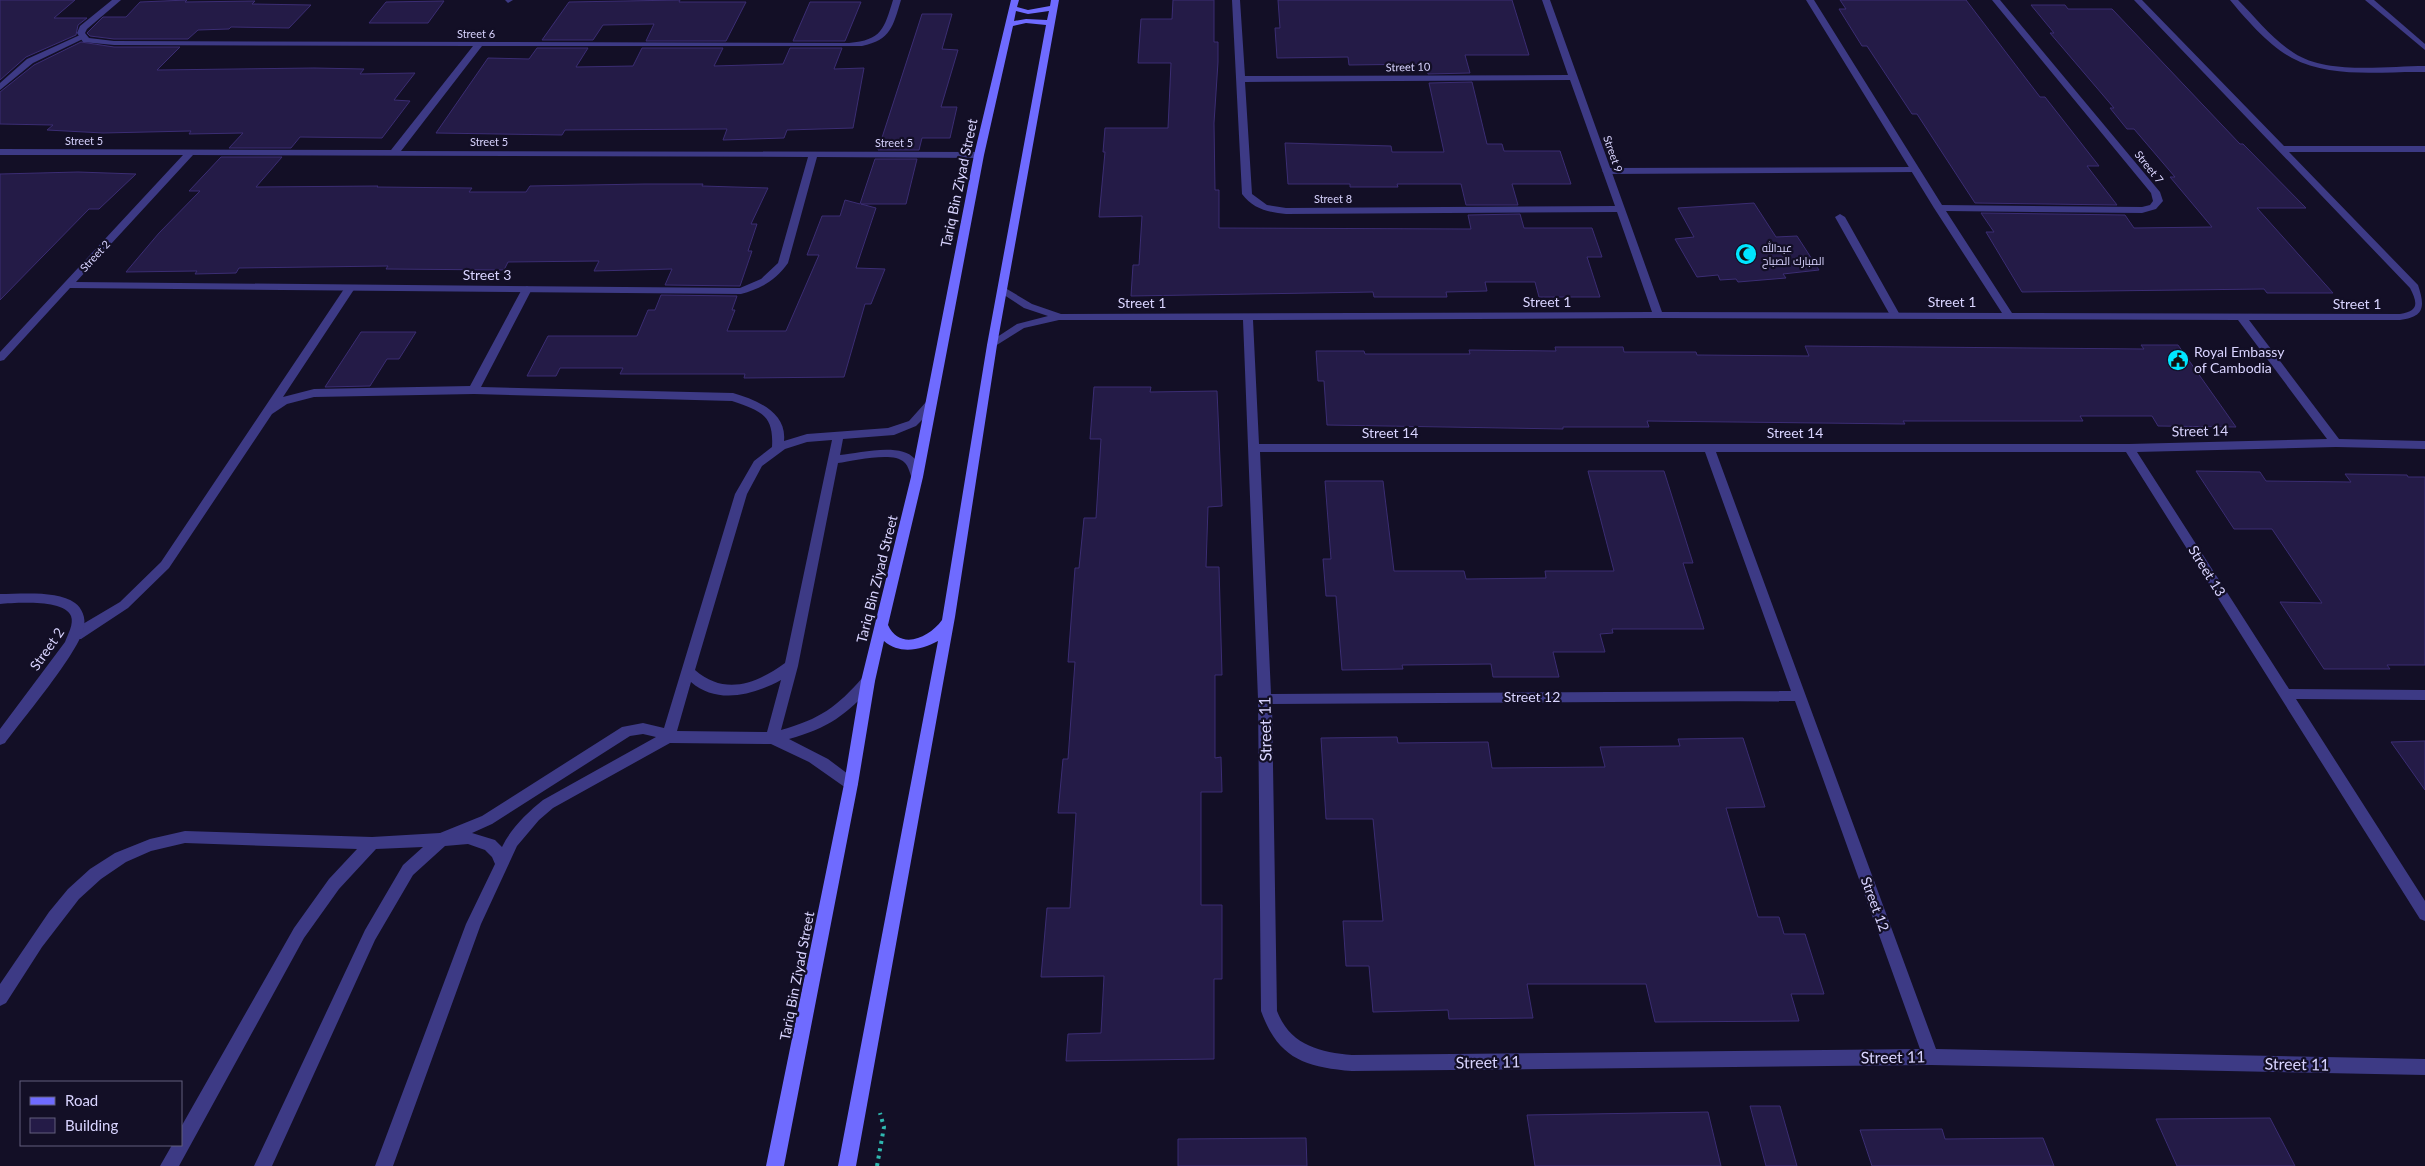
<svg xmlns="http://www.w3.org/2000/svg" width="2425" height="1166" viewBox="0 0 2425 1166" font-family="Lato,Cairo,sans-serif">
	<rect width="100%" height="100%" fill="#130f26"/>
	<!-- building -->
	<g fill="#241b47" stroke="#3b2d73">
		<polygon points="0,0 75,0 54,18 87,18 78,25 76,35 26,57 0,80"/>
		<polygon points="187,0 185,2 255,1 252,4 311,5 289,28 231,27 229,29 198,30 188,39 114,39 90,36 87,33 103,17 126,17 140,2"/>
		<polygon points="680,0 679,2 746,2 726,41 646,41 654,24 603,25 593,40 542,40 569,2"/>
		<polygon points="1173,0 1214,0 1214,42 1218,42 1218,62 1214,123 1215,190 1219,190 1219,228 1471,229 1468,215 1520,214 1524,228 1592,228 1602,257 1587,257 1600,297 1539,297 1535,282 1485,282 1487,291 1446,292 1447,297 1374,297 1373,292 1131,296 1133,265 1139,265 1142,216 1099,217 1105,152 1103,152 1105,128 1168,128 1171,63 1138,63 1141,19 1172,19"/>
		<polygon points="1278,0 1512,0 1529,55 1465,55 1470,73 1428,74 1426,64 1349,65 1348,57 1277,58 1275,28 1280,28"/>
		<polygon points="1840,0 1966,0 2040,97 2045,97 2099,166 2087,166 2117,205 1975,203 1917,114 1912,114 1867,46 1862,46 1839,9 1846,9"/>
		<polygon points="444,1 428,23 369,23 386,2"/>
		<polygon points="810,2 861,2 845,41 793,41"/>
		<polygon points="2031,5 2065,5 2068,9 2112,9 2240,144 2243,144 2306,208 2257,208 2333,293 2267,293 2264,289 2022,292 1986,232 1994,232 1981,213 2125,215 2134,228 2212,227 2170,177 2175,177 2134,129 2127,129 2110,108 2114,108 2050,33 2054,33"/>
		<polygon points="922,14 952,14 942,49 958,50 941,107 957,107 950,138 922,138 919,150 878,150"/>
		<polygon points="81,42 114,47 180,47 157,70 314,68 364,69 360,74 415,73 394,100 410,101 382,138 300,137 291,148 229,148 243,133 189,134 191,131 103,133 47,130 53,125 0,124 0,92 34,65"/>
		<polygon points="537,48 588,48 576,67 633,66 642,48 723,48 714,66 783,64 790,48 842,48 834,69 864,68 853,128 787,130 784,138 723,140 727,129 565,130 562,135 436,133 488,58 529,59"/>
		<polygon points="1472,82 1487,144 1502,144 1504,151 1560,151 1571,184 1512,184 1518,205 1466,205 1461,184 1397,184 1398,187 1350,187 1350,184 1288,184 1285,143 1391,146 1392,152 1444,152 1429,83"/>
		<polygon points="221,157 282,157 256,187 378,186 377,187 472,188 469,192 526,192 530,186 645,184 703,184 702,186 768,188 751,224 757,224 748,251 752,251 740,286 665,285 672,269 594,271 599,261 508,262 504,270 386,269 388,266 239,268 236,273 195,274 197,271 126,272 159,233 200,191 189,191"/>
		<polygon points="875,159 917,159 906,204 861,204 876,208 856,268 885,269 871,304 865,304 844,377 744,378 745,374 620,374 623,368 560,368 556,376 527,376 548,336 637,336 648,310 655,310 661,295 737,296 732,310 735,310 727,331 786,331 819,255 807,255 822,216 840,216 845,200 860,204"/>
		<polygon points="78,172 136,174 99,209 89,209 0,300 0,174"/>
		<polygon points="1754,203 1776,237 1797,236 1819,270 1783,274 1786,278 1738,282 1736,279 1720,280 1718,275 1697,277 1675,239 1694,237 1678,208"/>
		<polygon points="361,332 416,332 399,359 387,359 370,386 325,387"/>
		<polygon points="2141,345 2178,345 2236,427 2158,426 2152,416 2080,416 2083,421 1903,421 1905,424 1647,421 1649,427 1563,427 1563,429 1327,425 1324,381 1318,381 1316,351 1364,351 1365,354 1470,354 1469,350 1556,351 1555,347 1623,347 1624,352 1696,352 1697,355 1809,356 1805,346 2144,349"/>
		<polygon points="1094,387 1151,387 1150,392 1217,391 1222,506 1208,507 1206,567 1219,567 1222,675 1215,675 1215,758 1221,757 1222,792 1201,792 1201,905 1222,905 1222,979 1214,979 1214,1059 1066,1061 1068,1034 1101,1033 1104,976 1041,977 1047,908 1070,908 1076,813 1058,813 1063,759 1068,759 1075,662 1068,662 1075,568 1079,568 1084,518 1096,518 1101,439 1090,439"/>
		<polygon points="1588,471 1664,471 1693,563 1683,563 1704,629 1612,629 1613,633 1600,634 1605,652 1553,652 1559,677 1493,677 1491,664 1402,665 1403,669 1342,670 1336,596 1326,596 1323,559 1331,559 1325,481 1383,481 1394,571 1464,571 1466,579 1546,578 1545,571 1614,571"/>
		<polygon points="2196,471 2260,472 2266,481 2351,482 2345,474 2407,475 2408,477 2425,477 2425,665 2387,665 2390,669 2324,669 2280,602 2322,603 2272,529 2234,529"/>
		<polygon points="1397,737 1398,743 1488,742 1492,768 1605,767 1600,747 1680,746 1678,739 1743,738 1765,807 1726,808 1758,917 1779,917 1784,934 1805,934 1824,994 1791,994 1799,1021 1655,1022 1646,984 1527,984 1533,1018 1449,1019 1448,1010 1373,1012 1369,966 1346,966 1343,921 1383,921 1373,819 1326,819 1321,738"/>
		<polygon points="2425,741 2425,790 2391,742"/>
		<polygon points="1750,1106 1780,1106 1797,1166 1766,1166"/>
		<polygon points="1708,1112 1721,1166 1535,1166 1527,1115"/>
		<polygon points="2270,1118 2295,1166 2177,1166 2156,1119"/>
		<polygon points="1942,1129 1945,1139 2043,1138 2054,1166 1872,1166 1860,1130"/>
		<polygon points="1306,1138 1307,1166 1178,1166 1178,1139"/>
	</g>
	<g fill="none" stroke-linecap="round" stroke-linejoin="round">
		<!-- path -->
		<polyline stroke="#2fb8b0" stroke-width="4" stroke-dasharray="3 4.5" stroke-linecap="butt" points="877,1166 884,1127 880,1113"/>
		<!-- service -->
		<g fill="#3d3a85" fill-rule="evenodd">
			<polygon points="505,0 513,0 508,3"/>
			<polygon points="80,35 87,37 33,63 0,90 0,83 27,59"/>
			<polygon points="1915,167 1920,170 1918,172 1607,174 1602,171 1607,168"/>
			<polygon points="1840,214 1845,217 1900,315 1899,317 1891,317 1890,315 1835,217"/>
			<path d="M350 285 355 288 283 397 314 389 470 386 522 289 527 286 532 289 481 387 733 393C757 400 787 412 784 441L807 434 888 428 909 421 926 402H934L936 405 934 408 916 426 894 435 843 439 840 455C859 453 901 442 915 459 919 463 921 472 923 477L917 481 913 480C910 475 909 466 904 462 893 451 853 461 838 463L798 666 781 730C820 719 837 707 863 677H873L875 681 873 685C847 715 828 728 789 739L828 759 856 780 858 784 856 788 851 790 846 788 809 762 771 744 670 743 553 808 539 820 517 846 481 924 393 1166H375L466 924 495 864 492 857 485 850 468 844 445 846 413 875 375 940 272 1166H254L365 930 403 865 423 847 376 849 339 889 304 938 179 1166H160L172 1145H181V1127L294 928 329 879 357 849 185 843 151 851 126 862 101 879 79 899 42 947 6 1003 0 1006V984L49 912 68 889 90 869 115 853 150 839 185 831 372 837 440 833 482 816 622 727 643 723 664 728 735 494 754 461 772 447C774 414 760 411 732 401L474 394 314 397 287 404 272 414 169 568 128 608 81 639H71L70 635 71 631 120 602 161 562 346 286ZM832 440 785 663C756 684 725 696 695 670L747 494 762 466 785 449 807 442ZM781 680 767 732 677 731 691 682C717 705 754 695 781 680ZM643 734 656 737 543 800C527 813 511 828 502 847L495 840 472 833 492 824 630 736Z"/>
		</g>
		<!-- minor -->
		<g fill="#3d3a85" fill-rule="evenodd">
			<path d="M112 0H121L87 29 85 33 89 38 114 41 849 43C882 40 884 29 893 0H901C893 26 891 40 862 46H482L401 151 979 152 984 155 979 158 817 157 788 263C776 280 761 289 741 294L70 288 4 360 0 361V352L183 155H0V149L391 150 473 46 114 45 83 42 77 33 80 26ZM193 155 808 157 778 263 761 279 740 288 76 282Z"/>
			<path d="M1232 0H1240L1245 76 1568 75 1542 0H1550L1662 312 2002 313 1934 208 1806 0H1814L1942 205 2142 207 2150 205 2153 201 2151 193 1992 0H2000L2160 192 2163 201 2156 209 2142 213 1946 211 2012 313 2400 314C2420 311 2417 302 2410 288L2134 0H2142L2284 146H2425V152H2289L2418 285C2425 306 2425 317 2400 320H2249L2339 439 2425 441V449L2336 447 2137 452 2289 689 2425 690V700L2296 699 2425 901V921L2420 919 2126 452H1716L1936 1049 2425 1059V1075L1931 1065 1352 1071C1304 1067 1278 1058 1261 1011L1258 699 1243 320H1059L1024 328 992 348 988 347V343L1017 324 1048 316 1024 308 998 291 999 289H1007L1032 304 1061 314 1652 312 1617 212 1286 214C1268 212 1253 209 1242 194ZM1570 80 1615 206 1286 208 1267 205 1252 194 1245 82ZM1658 318 2238 320 2327 439 2129 444H1259L1253 320ZM1260 452H1705L1791 691 1271 694ZM1795 701 1920 1049 1352 1055C1319 1052 1290 1045 1277 1011L1272 704Z"/>
			<path d="M2230 0H2238C2256 18 2272 39 2294 53 2327 75 2386 66 2425 66V72C2382 71 2331 79 2292 58 2270 47 2245 18 2230 0Z"/>
			<polygon points="2365,0 2374,0 2425,44 2425,50"/>
			<path d="M0 594C20 594 58 590 75 603 82 608 86 618 84 627 80 651 22 720 5 743L0 745V729L65 642C68 634 74 624 71 616 64 599 15 603 0 604Z"/>
		</g>
		<!-- secondary -->
		<path fill="#6f6bff" fill-rule="evenodd" d="M1011 0H1019L1017 7 1028 10 1050 6 1051 0H1059L997 345 955 617 856 1166H838L938 641C921 650 900 655 884 641L875 681 858 784 784 1166H766L844 784 861 681 911 477 974 155ZM1016 11 1028 14 1049 11 1047 20 1026 19 1014 21ZM1026 23 1046 25 987 345 942 620C929 638 900 651 888 625L923 477 984 155 1013 26Z"/>
	</g>
	<!-- icons -->
	<defs>
		<g id="mosque-disc" transform="scale(1.125)"><circle r="9.5" fill="#00e5ff" stroke="#130f26"/><path d="M3.5-4.9A6 6 0 1 0 3.5 4.9A5 5 0 1 1 3.5-4.9Z" fill="#111"/></g>
		<g id="civic-disc" transform="scale(1.125)"><circle r="9.5" fill="#00e5ff" stroke="#130f26"/><path d="M-.6-6.5H3V-4.5H.6V-3L4-1V1h2V6H-6V1h2V-1L-.6-3ZM-1.2 2.5V6h2.4V2.5Z" fill="#111"/></g>
	</defs>
	<g fill-rule="evenodd">
		<use href="#mosque-disc" x="1746" y="254"/>
		<use href="#civic-disc" x="2178" y="360"/>
	</g>
	<g text-anchor="middle" stroke-width="4.5" stroke-linejoin="round" paint-order="stroke">
		<!-- far-street labels -->
		<g font-size="11" fill="#d9d4ff" stroke="#130f26">
			<text x="476" y="38">Street 6</text>
			<text transform="translate(1408 67) rotate(-1)" y="4">Street 10</text>
			<text x="84" y="145">Street 5</text>
			<text x="489" y="146">Street 5</text>
			<text x="894" y="147">Street 5</text>
			<text transform="translate(1613 154) rotate(71)" y="4">Street 9</text>
			<text transform="translate(2149 167) rotate(51)" y="4">Street 7</text>
			<text x="1333" y="203">Street 8</text>
			<text transform="translate(95 256) rotate(-47)" y="4">Street 2</text>
		</g>
		<!-- far-poi labels -->
		<g font-size="11" fill="#d9d4ff" stroke="#130f26" text-anchor="start">
			<text x="1762" y="252">عبدالله<tspan x="1762" dy="13">المبارك الصباح</tspan></text>
		</g>
		<!-- street labels -->
		<g font-size="14" fill="#d9d4ff" stroke="#130f26">
			<text transform="translate(959 183) rotate(-78)" y="5">Tariq Bin Ziyad Street</text>
			<text x="487" y="280">Street 3</text>
			<text x="1547" y="307">Street 1</text>
			<text x="1952" y="307">Street 1</text>
			<text x="1142" y="308">Street 1</text>
			<text x="2357" y="309">Street 1</text>
			<text transform="translate(2200 431) rotate(-1)" y="5">Street 14</text>
			<text x="1390" y="438">Street 14</text>
			<text x="1795" y="438">Street 14</text>
			<text transform="translate(2207 571) rotate(58)" y="5">Street 13</text>
			<text transform="translate(877 579) rotate(-76)" y="5">Tariq Bin Ziyad Street</text>
			<text transform="translate(47 649) rotate(-55)" y="5">Street 2</text>
			<text x="1532" y="702">Street 12</text>
			<text transform="translate(1875 904) rotate(70)" y="5">Street 12</text>
			<text transform="translate(797 976) rotate(-79)" y="5">Tariq Bin Ziyad Street</text>
		</g>
		<!-- poi labels -->
		<g font-size="14" fill="#d9d4ff" stroke="#130f26" text-anchor="start">
			<text x="2194" y="357">Royal Embassy<tspan x="2194" dy="16">of Cambodia</tspan></text>
		</g>
		<!-- near-street labels -->
		<g font-size="16" fill="#d9d4ff" stroke="#130f26">
			<text transform="translate(1265 729) rotate(-91)" y="6">Street 11</text>
			<text transform="translate(1893 1057) rotate(-1)" y="6">Street 11</text>
			<text transform="translate(1488 1062) rotate(-1)" y="6">Street 11</text>
			<text transform="translate(2297 1064) rotate(1)" y="6">Street 11</text>
		</g>
	</g>
	<!-- legend -->
	<rect x="20" y="1081" width="162" height="65" fill="#130f26" stroke="#625e7d"/>
	<rect x="30" y="1097" width="25" height="8" fill="#6f6bff" stroke="#625e7d"/>
	<text x="65" y="1106" font-size="15" fill="#d9d4ff">Road</text>
	<rect x="30" y="1118" width="25" height="15" fill="#241b47" stroke="#625e7d"/>
	<text x="65" y="1131" font-size="15" fill="#d9d4ff">Building</text>
</svg>
